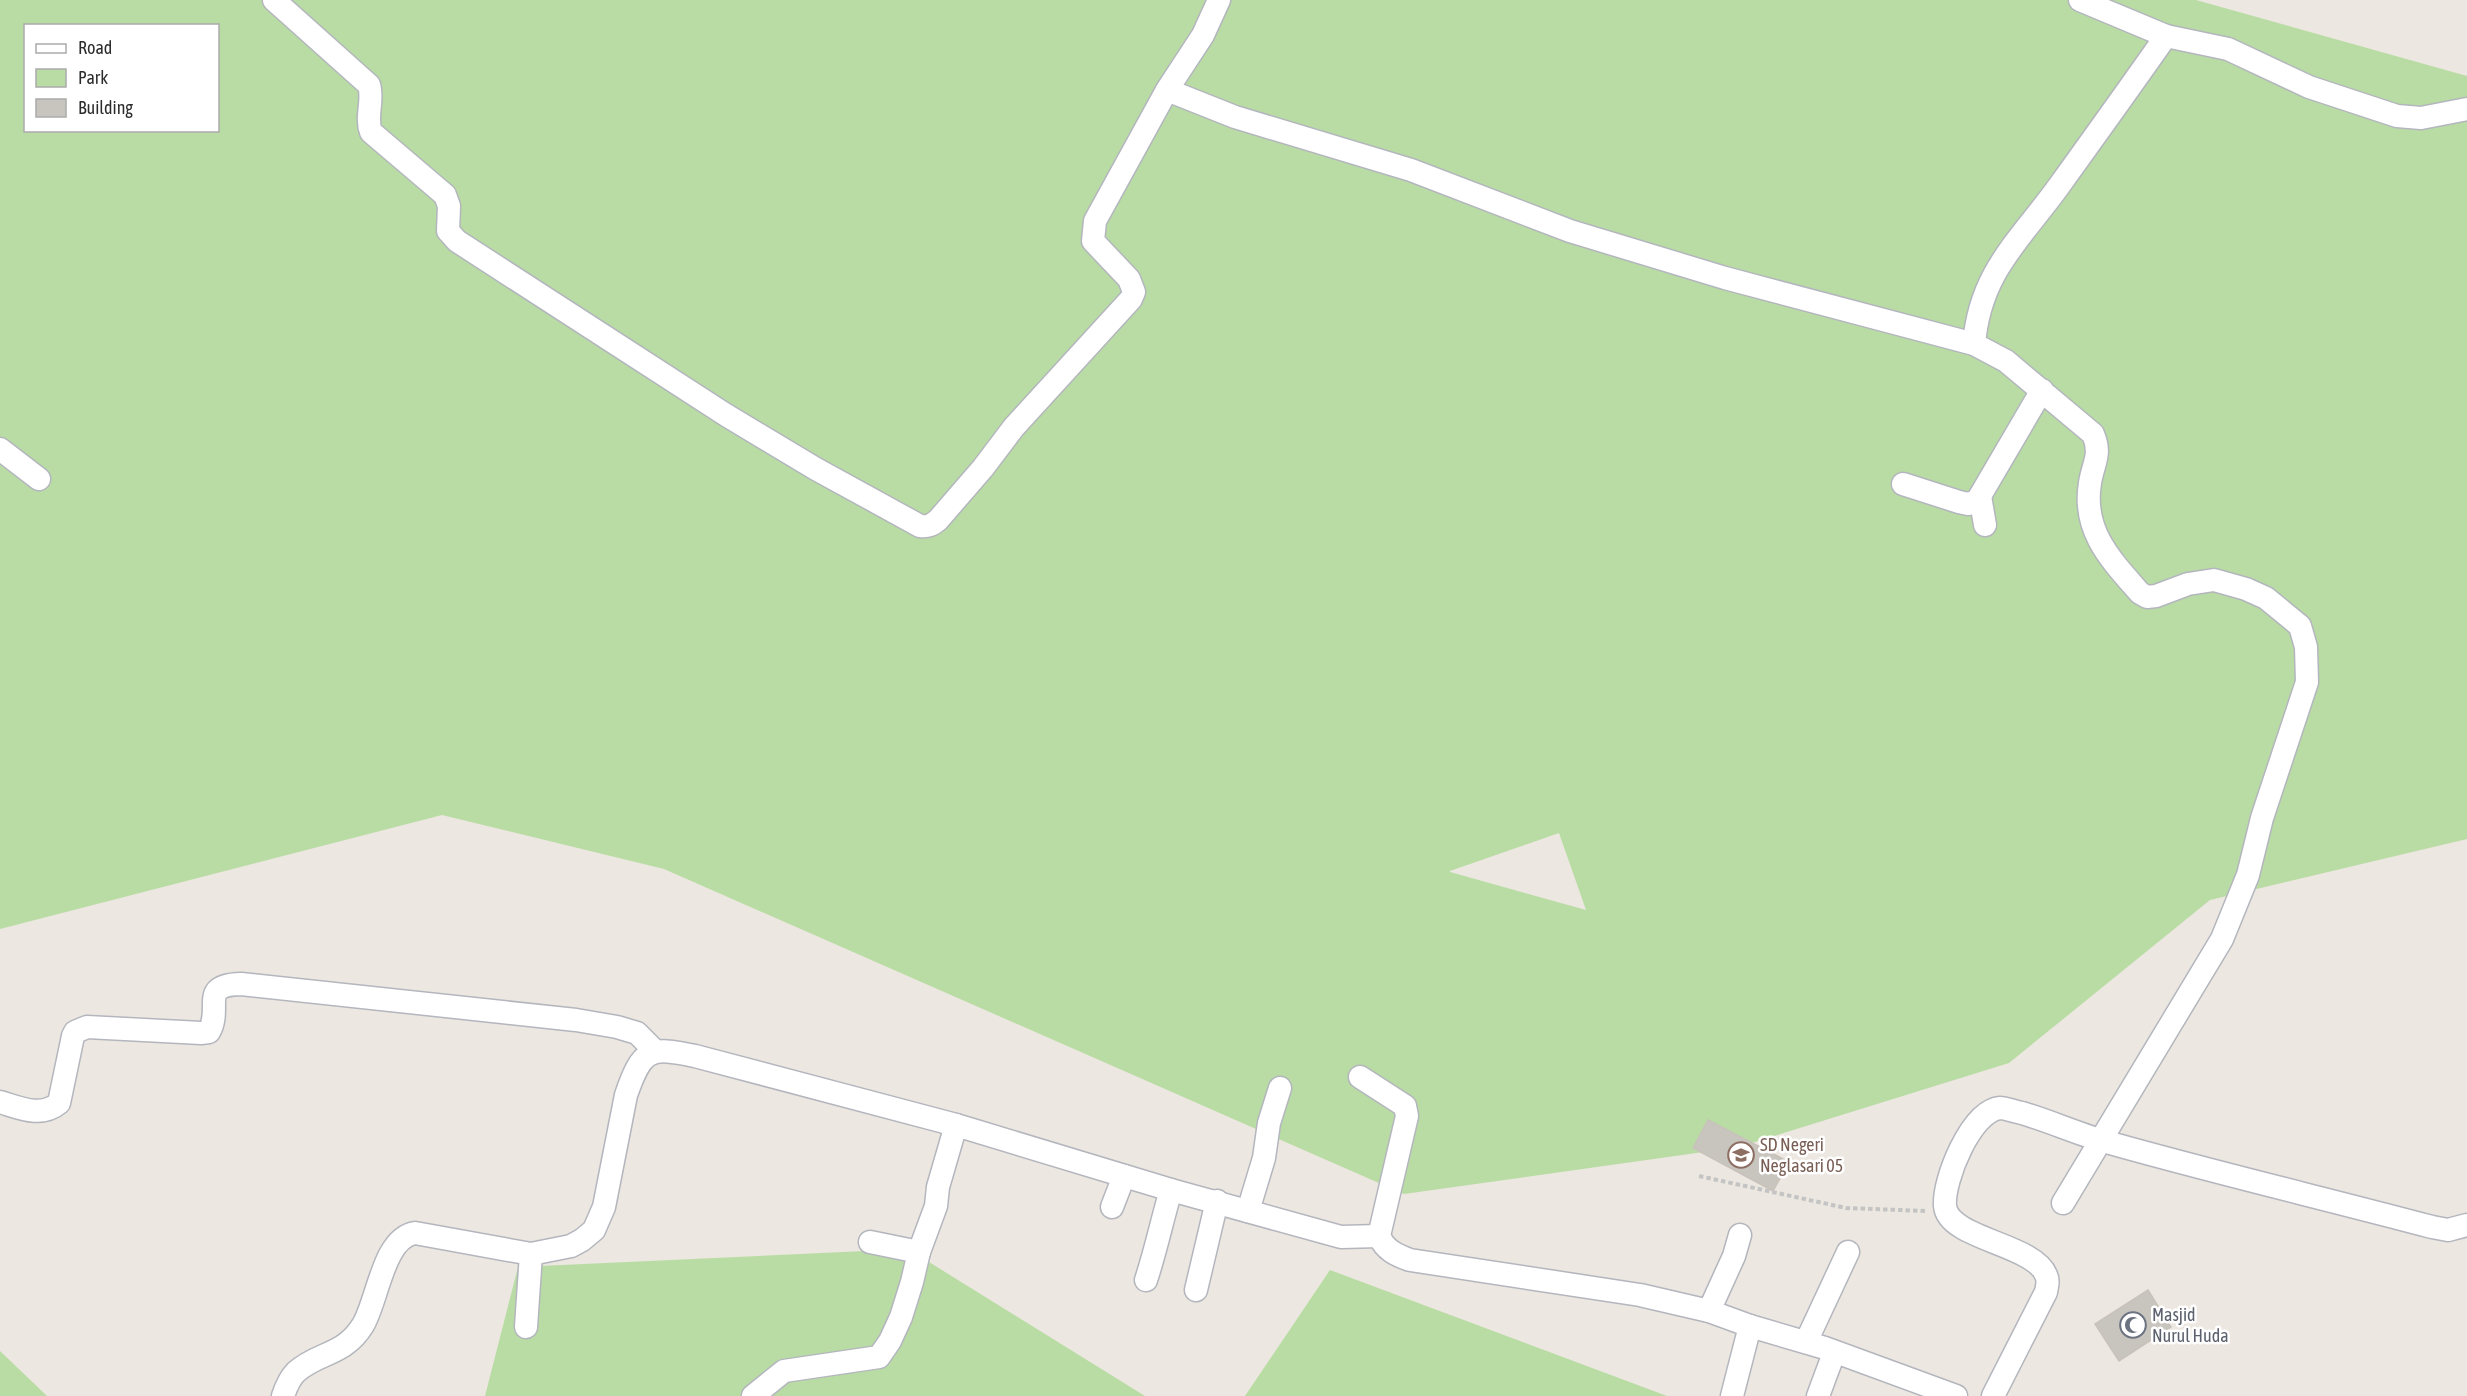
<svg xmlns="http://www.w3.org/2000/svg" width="2467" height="1396" viewBox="0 0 2467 1396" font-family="'Asap Condensed',sans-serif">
	<rect width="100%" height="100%" fill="#ece7e0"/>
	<!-- green -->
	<g fill="#b9dca4" fill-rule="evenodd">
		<path d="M0 0H2196L2467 76V839L2210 900 2009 1063 1739 1147 1404 1194 664 869 442 815 0 929ZM26 26H218V130H26ZM1559 833 1586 910 1450 872V871Z"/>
		<polygon points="908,1249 1145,1396 485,1396 518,1267"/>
		<polygon points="1330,1270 1667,1396 1245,1396"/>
		<polygon points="0,1351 47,1396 0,1396"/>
	</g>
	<!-- building -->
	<g fill="#c8c5bf" stroke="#c8c2ba" stroke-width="1.5">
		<polygon points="1708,1120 1789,1162 1773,1191 1693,1148"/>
		<polygon points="2148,1290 2171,1327 2119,1361 2095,1324"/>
	</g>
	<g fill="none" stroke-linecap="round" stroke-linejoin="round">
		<!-- minor casing -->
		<g stroke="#b4b6be" stroke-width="25">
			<g id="minor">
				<path d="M274 0 369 85C374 100 365 117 371 132L445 195 449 206 448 231 457 241 726 415 816 469 920 526C928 527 932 525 938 520L983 468 1014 427 1131 299 1134 292 1129 279 1093 241 1095 221 1167 90 1203 35 1219 0"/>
				<polyline points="2080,0 2166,36 2228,49 2309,87 2397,116 2421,118 2467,109"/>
				<path d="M1167 90 1235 117 1411 170 1570 231 1725 278 1974 344 2006 361 2093 434C2102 455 2093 463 2090 483 2082 531 2111 560 2140 593L2147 597 2156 596 2188 584 2214 580 2246 589 2266 598 2300 626 2306 647 2307 682 2262 818 2248 875 2222 939 2063 1203"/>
				<path d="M1974 344C1980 272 2020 240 2059 186 2095 136 2131 86 2166 36"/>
				<polyline points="0,449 39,479"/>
				<polyline points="1903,484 1959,502 1968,504 1977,501 2042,390"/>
				<polyline points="1980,496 1985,525"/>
				<polyline points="1360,1077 1405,1106 1407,1116 1379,1236"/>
				<path d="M0 1102C20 1108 41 1118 59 1103L73 1036 75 1032 87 1027 201 1033 209 1032C223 1007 198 985 241 984L576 1020 617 1027 637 1033 655 1051"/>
				<polyline points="1112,1207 1124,1176"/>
				<polyline points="1248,1211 1264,1158 1269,1123 1280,1088"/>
				<polyline points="870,1242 919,1252"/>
				<path d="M1146 1280C1156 1250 1162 1220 1171 1190"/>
				<polyline points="1196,1290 1217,1201"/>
				<polyline points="1709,1311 1734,1256 1740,1235"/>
				<polyline points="526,1327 531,1254"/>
				<polyline points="1806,1342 1848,1252"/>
				<path d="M283 1396C286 1387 289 1379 296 1372 318 1352 344 1356 363 1325 378 1300 383 1238 415 1233L531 1254 571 1246 582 1240 594 1230 604 1207 626 1095C642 1049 649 1046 695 1056L956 1125 1171 1190 1341 1237 1379 1236C1385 1250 1396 1255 1410 1260L1640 1295 1709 1311 1750 1326 1825 1348 1956 1396"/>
				<polyline points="753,1396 784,1371 879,1357 890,1341 901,1317 912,1282 919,1252 936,1206 938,1187 956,1125"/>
				<polyline points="1732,1396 1750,1326"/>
				<polyline points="1818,1396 1834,1353"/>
				<path d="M1993 1396 2046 1292C2047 1286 2049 1281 2046 1275 2034 1244 1948 1239 1945 1206 1943 1180 1971 1111 2000 1108 2006 1108 2015 1112 2022 1113 2049 1121 2076 1133 2103 1141 2212 1172 2323 1198 2432 1227L2448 1230 2467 1225"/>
			</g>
		</g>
		<!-- path -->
		<polyline stroke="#c4c4c4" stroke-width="4" stroke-dasharray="4.5 3" stroke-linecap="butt" points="1699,1176 1846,1208 1926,1211"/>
		<!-- minor -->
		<use href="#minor" stroke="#fff" stroke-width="22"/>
	</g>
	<!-- icons -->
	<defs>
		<g id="school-ring" transform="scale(1.35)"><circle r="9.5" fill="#fff" stroke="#8d6e63" stroke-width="1.5"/><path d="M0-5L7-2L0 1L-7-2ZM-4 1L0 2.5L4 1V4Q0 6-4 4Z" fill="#8d6e63"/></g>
		<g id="mosque-ring" transform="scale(1.35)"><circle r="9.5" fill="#fff" stroke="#6b7280" stroke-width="1.5"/><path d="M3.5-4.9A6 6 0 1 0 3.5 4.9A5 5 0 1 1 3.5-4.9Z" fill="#6b7280"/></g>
	</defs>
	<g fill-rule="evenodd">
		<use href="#school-ring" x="1741" y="1155"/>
		<use href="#mosque-ring" x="2133" y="1325"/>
	</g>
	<g text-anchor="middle" stroke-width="5" stroke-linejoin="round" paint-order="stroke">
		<!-- education labels -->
		<g font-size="18" fill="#785e54" stroke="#fff" text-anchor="start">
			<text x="1760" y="1151">SD Negeri<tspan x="1760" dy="21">Neglasari 05</tspan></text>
		</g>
		<!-- worship labels -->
		<g font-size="18" fill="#5b616d" stroke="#fff" text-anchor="start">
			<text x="2152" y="1321">Masjid<tspan x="2152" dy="21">Nurul Huda</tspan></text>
		</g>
	</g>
	<!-- legend -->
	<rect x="24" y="24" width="195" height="108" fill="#ffffff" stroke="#ababab" stroke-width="1.5"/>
	<rect x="36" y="44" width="30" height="9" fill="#ffffff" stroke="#ababab" stroke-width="1.5"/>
	<text x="78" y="54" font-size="18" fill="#2c2c2c">Road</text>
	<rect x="36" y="69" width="30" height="18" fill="#b9dca4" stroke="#ababab" stroke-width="1.5"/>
	<text x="78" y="84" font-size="18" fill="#2c2c2c">Park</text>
	<rect x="36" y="99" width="30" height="18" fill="#c8c5bf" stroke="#ababab" stroke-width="1.5"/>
	<text x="78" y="114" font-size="18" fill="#2c2c2c">Building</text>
</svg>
